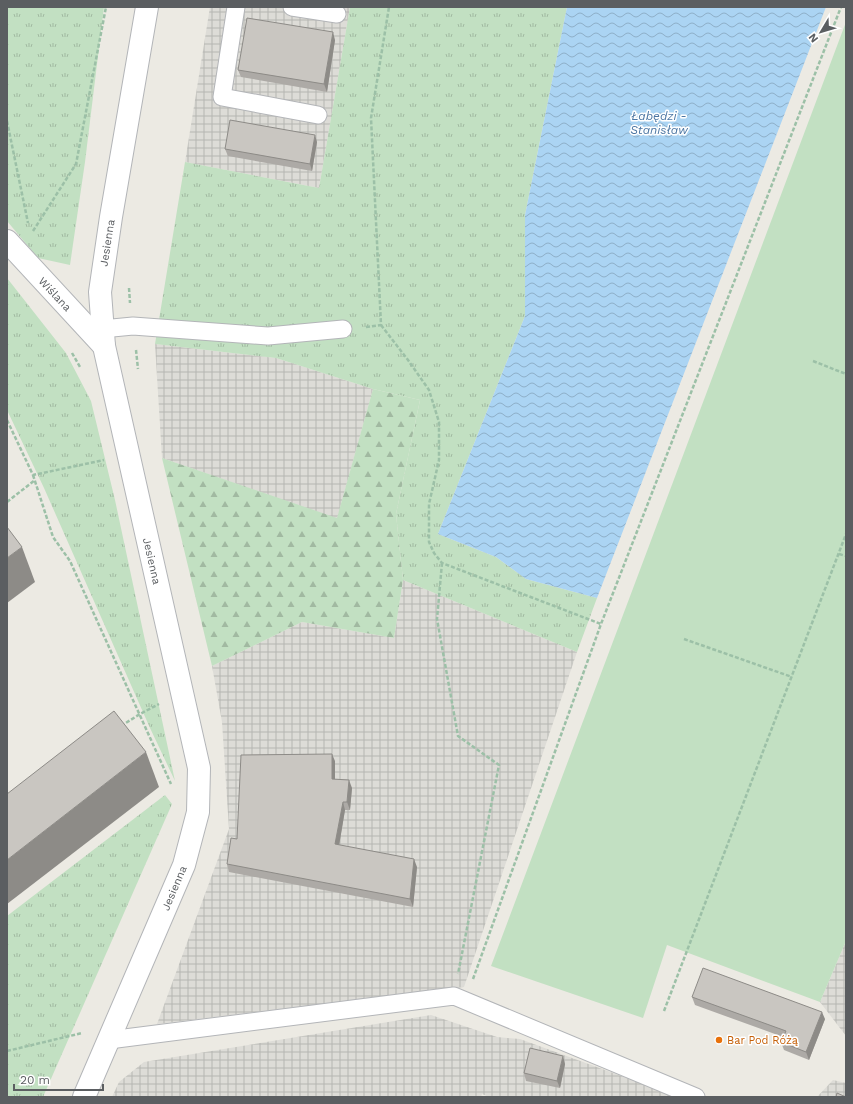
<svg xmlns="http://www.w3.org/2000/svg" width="853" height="1104" viewBox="0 0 853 1104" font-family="'Work Sans',sans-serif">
	<defs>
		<pattern id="industrial-grid" width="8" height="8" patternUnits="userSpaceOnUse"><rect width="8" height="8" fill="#dddcd7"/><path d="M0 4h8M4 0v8" fill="none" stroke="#b6b6b2"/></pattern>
		<pattern id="grass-tufts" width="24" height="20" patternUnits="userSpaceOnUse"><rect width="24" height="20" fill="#c2e0c2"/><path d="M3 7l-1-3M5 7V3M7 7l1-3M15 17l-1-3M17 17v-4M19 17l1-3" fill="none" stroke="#a1b9a1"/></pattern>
		<pattern id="forest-firs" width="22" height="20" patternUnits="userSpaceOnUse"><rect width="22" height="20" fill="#c2e0c2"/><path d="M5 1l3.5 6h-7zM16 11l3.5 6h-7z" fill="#a1b9a1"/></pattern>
		<pattern id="water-waves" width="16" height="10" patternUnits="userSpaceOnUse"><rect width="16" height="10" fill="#abd4f3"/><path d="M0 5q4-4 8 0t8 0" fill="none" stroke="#8eafc8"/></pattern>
	</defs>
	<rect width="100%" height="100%" fill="#eceae3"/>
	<!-- industrial -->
	<g fill="url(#industrial-grid)">
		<polygon points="210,7 350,7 319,188 185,162"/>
		<polygon points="155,344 276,358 373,389 337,519 162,458"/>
		<polygon points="403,580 577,652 464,987 157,1024 229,829 222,722 212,666 302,622 394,638"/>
		<polygon points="846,941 846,1036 820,1002"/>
		<polygon points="431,1015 497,1037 520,1039 679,1097 489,1097 482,1094 481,1097 112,1097 119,1082 144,1062"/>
		<polygon points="833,1080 846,1083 846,1097 817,1097"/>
	</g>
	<!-- grass -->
	<g fill="url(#grass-tufts)">
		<polygon points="7,7 104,7 85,162 70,265 38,258 7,221"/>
		<polygon points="350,7 567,7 525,215 525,316 438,534 496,557 526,579 597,598 577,652 403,580 396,514 420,400 373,389 276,358 155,344 185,162 319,188"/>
		<polygon points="7,278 66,353 91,401 115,500 175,781 150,728 44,488 7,410"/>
		<polygon points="165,795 172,804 43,1097 7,1097 7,916"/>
	</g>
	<!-- forest -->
	<polygon fill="url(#forest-firs)" points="373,389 420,400 396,514 403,580 394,638 302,622 212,666 162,458 337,518"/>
	<!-- green -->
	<polygon fill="#c2e0c2" points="846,22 846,941 820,1002 667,945 643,1018 491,966"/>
	<!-- water -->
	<polygon fill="url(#water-waves)" points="567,7 826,7 597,598 526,579 496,557 438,534 525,316 525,215"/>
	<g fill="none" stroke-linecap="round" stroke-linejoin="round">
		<!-- lane casing -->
		<g stroke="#b3b5b8" stroke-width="19">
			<g id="lane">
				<polyline points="236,7 222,97 318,115"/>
				<polyline points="292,7 337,14"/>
				<polyline points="102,329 133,326 268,336 343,329"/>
				<polyline points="109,1040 454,996 696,1097"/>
			</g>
		</g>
		<!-- street casing -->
		<g stroke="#b3b5b8" stroke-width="24">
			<g id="street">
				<polyline points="7,241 104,346"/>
				<polyline points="84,1097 184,865 198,812 199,768 104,346 100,292 111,217 147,7"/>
			</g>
		</g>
		<!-- path -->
		<g stroke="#9cc0a7" stroke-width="2.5" stroke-dasharray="4 2" stroke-linecap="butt">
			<polyline points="7,121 28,223"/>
			<polyline points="33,231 76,164 106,7"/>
			<polyline points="129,288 130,303"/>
			<polyline points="381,325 408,360 429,390 439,422 439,460 429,504 429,542 434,553 442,563 601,624"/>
			<polyline points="366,327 381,325 371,118 389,7"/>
			<polyline points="136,350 138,369"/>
			<polyline points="72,353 80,367"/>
			<polyline points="813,361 846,374"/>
			<polyline points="7,420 33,475 104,460"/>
			<polyline points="33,475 53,537 70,561 171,784"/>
			<polyline points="7,502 35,480"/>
			<polyline points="839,554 846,556"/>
			<polyline points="442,563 437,619 458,736 499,765 458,974"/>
			<polyline points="684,639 792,677"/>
			<polyline points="121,726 140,714 159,704"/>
			<polyline points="473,979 601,624 841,7"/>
			<polyline points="664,1011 846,534"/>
			<polyline points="7,1051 82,1033"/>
		</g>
		<!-- lane -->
		<use href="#lane" stroke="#fff" stroke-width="17"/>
		<!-- street -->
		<use href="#street" stroke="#fff" stroke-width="22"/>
	</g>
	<!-- wall -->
	<g fill="#adaaa6">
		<polygon points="335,40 327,92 241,77 238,70"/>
		<polygon points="317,142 312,171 228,156 225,149"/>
		<polygon points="335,761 335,779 352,788 350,810 345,810 339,845 417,867 413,907 229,872 227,864 237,839"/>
		<polygon points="692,997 825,1019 809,1060 784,1050 781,1042 783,1037 695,1005"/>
		<polygon points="565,1064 560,1088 526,1081 524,1073"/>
	</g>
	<!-- shaded-wall -->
	<g fill="#8d8b87">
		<polygon points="333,32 335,40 327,92 324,84"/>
		<polygon points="315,135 317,142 312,171 310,164"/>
		<polygon points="22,547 35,582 7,603 7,558"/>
		<polygon points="146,752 159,787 7,904 7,860"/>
		<polygon points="332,754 335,761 335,786 332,779"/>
		<polygon points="349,780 352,788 350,810 347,802"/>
		<polygon points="343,802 345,810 338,852 335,844"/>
		<polygon points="414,859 417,867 413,907 410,899"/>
		<polygon points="822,1012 825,1019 809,1060 806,1052"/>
		<polygon points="563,1056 565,1064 560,1088 557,1081"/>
	</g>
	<!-- building -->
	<g fill="#c9c6c1" stroke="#8d8b87">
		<polygon points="247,18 333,32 324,84 238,70"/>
		<polygon points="230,120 315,135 310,164 225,149"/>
		<polygon points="7,527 22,547 7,558"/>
		<polygon points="114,711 146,752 7,860 7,794"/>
		<polygon points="332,754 332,779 349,780 347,802 343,802 335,844 414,859 410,899 227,864 231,838 237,839 241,755"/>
		<polygon points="703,968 822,1012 806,1052 781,1042 786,1031 692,997"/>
		<polygon points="530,1048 563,1056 557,1081 524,1073"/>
		<polygon points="837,1093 846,1097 836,1097"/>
	</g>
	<!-- markers -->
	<circle fill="#e8710a" stroke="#fff" stroke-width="1.5" cx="719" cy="1040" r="4"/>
	<g text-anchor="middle" stroke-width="3" stroke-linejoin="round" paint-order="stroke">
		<!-- street labels -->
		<g font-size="11" fill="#5b5e61" stroke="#fff">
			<text transform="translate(107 243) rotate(-81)" y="4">Jesienna</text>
			<text transform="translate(55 294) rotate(47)" y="4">Wiślana</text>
			<text transform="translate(152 561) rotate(77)" y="4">Jesienna</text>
			<text transform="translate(174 888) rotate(-67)" y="4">Jesienna</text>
		</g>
		<!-- food labels -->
		<g font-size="11" fill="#c56008" stroke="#fff" text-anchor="start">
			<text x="727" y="1044">Bar Pod Różą</text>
		</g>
		<!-- water labels -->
		<g font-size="12" font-style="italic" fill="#4c76a3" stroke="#fff">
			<text x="659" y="120">Łabędzi -<tspan x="659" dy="14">Stanisław</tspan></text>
		</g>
	</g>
	<!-- border -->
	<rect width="853" height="1104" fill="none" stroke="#5b5e61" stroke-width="16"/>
	<!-- north arrow -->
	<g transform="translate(821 32) rotate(232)" stroke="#ffffff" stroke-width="3" paint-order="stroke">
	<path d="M0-3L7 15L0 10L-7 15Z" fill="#5b5e61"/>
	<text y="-6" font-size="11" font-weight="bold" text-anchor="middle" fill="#5b5e61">N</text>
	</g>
	<!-- scale -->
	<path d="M14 1084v6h89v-6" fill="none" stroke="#5b5e61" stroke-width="2"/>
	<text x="20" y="1084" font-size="12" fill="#5b5e61" stroke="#ffffff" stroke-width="3" paint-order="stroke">20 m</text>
</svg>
